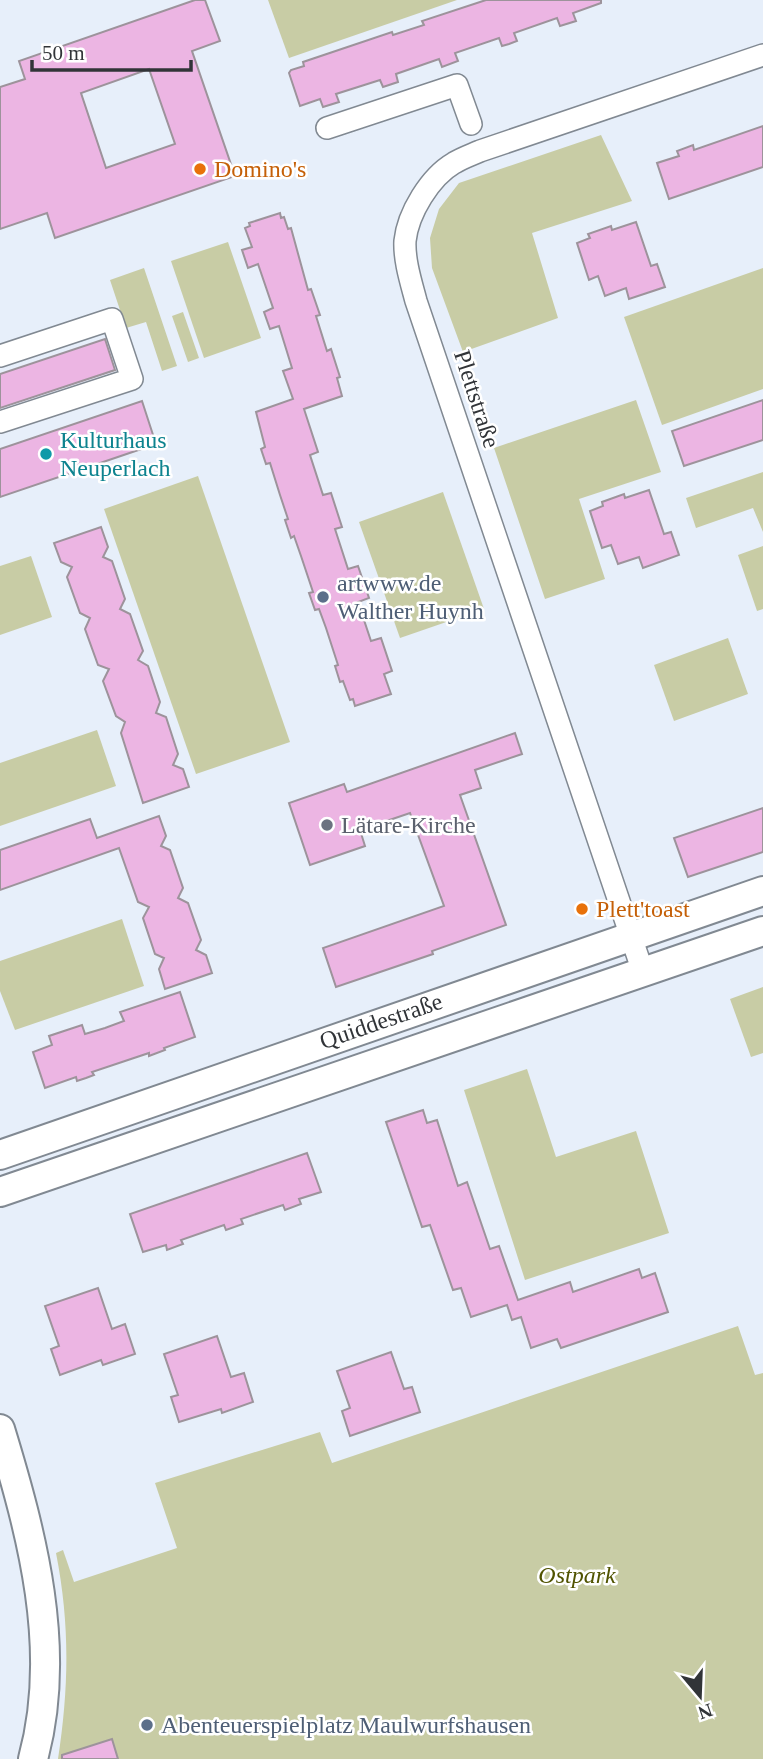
<svg xmlns="http://www.w3.org/2000/svg" width="763" height="1759" viewBox="0 0 763 1759" font-family="Georgia,serif">
	<rect width="100%" height="100%" fill="#e7effa"/>
	<!-- green -->
	<g fill="#c8cca5">
		<polygon points="268,0 457,0 289,58"/>
		<polygon points="601,135 632,201 532,233 558,318 463,352 432,268 430,238 439,209 459,183"/>
		<polygon points="228,242 261,338 204,358 171,261"/>
		<polygon points="144,268 177,366 162,371 146,322 126,328 110,280"/>
		<polygon points="763,268 763,389 662,425 624,317"/>
		<polygon points="183,312 199,358 188,362 172,316"/>
		<polygon points="636,400 661,472 579,499 605,579 545,599 494,448"/>
		<polygon points="763,472 763,532 753,508 696,528 686,498"/>
		<polygon points="198,476 290,742 196,774 104,509"/>
		<polygon points="443,492 484,609 400,638 359,522"/>
		<polygon points="763,546 763,609 757,611 738,555"/>
		<polygon points="31,556 52,617 0,635 0,566"/>
		<polygon points="728,638 748,694 674,721 654,665"/>
		<polygon points="97,730 116,786 0,826 0,763"/>
		<polygon points="122,919 144,986 15,1030 0,991 0,961"/>
		<polygon points="763,987 763,1053 751,1057 730,999"/>
		<polygon points="527,1069 556,1157 636,1131 669,1233 525,1280 464,1090"/>
		<path d="M738 1326 755 1375 763 1373V1759H58C69 1687 70 1624 56 1553L63 1550 74 1582 177 1548 155 1483 320 1432 332 1463Z"/>
	</g>
	<!-- building -->
	<g fill="#ecb5e3" stroke="#9d939b" stroke-width="2" fill-rule="evenodd">
		<path d="M195 0H205L220 41 192 51 235 176 55 238 47 213 0 229V87L25 79 19 61ZM149 69 175 144 106 168 81 93Z"/>
		<polygon points="486,0 601,0 601,3 573,13 576,21 560,26 557,18 514,33 517,41 509,44 502,46 499,38 455,53 458,61 442,67 439,59 396,74 398,82 383,87 380,80 336,94 339,102 323,107 320,99 300,106 289,73 291,70 304,66 303,62 392,32 393,35 424,25 422,21"/>
		<polygon points="763,126 763,167 669,199 657,163 679,156 677,151 693,145 694,150"/>
		<polygon points="280,213 281,218 284,217 288,229 291,228 308,290 311,289 320,315 316,316 327,351 331,349 340,377 337,378 342,396 304,409 318,452 310,455 323,495 331,493 342,527 335,529 348,569 358,566 369,598 358,602 371,641 381,638 392,671 384,674 391,694 355,706 353,699 350,700 343,681 340,682 335,666 338,665 326,628 319,609 315,610 309,593 313,592 301,556 294,536 291,538 285,520 288,519 280,495 270,463 266,464 261,449 265,447 256,412 293,399 283,371 292,368 279,326 270,329 264,312 273,308 258,264 248,268 242,250 252,247 245,228 250,226 249,223"/>
		<polygon points="636,222 651,266 657,264 665,287 629,299 626,288 605,296 598,276 589,280 577,243 590,238 588,234 611,226 612,230"/>
		<polygon points="105,339 115,370 0,408 0,374"/>
		<polygon points="763,400 763,440 684,466 672,431"/>
		<polygon points="142,401 156,444 0,497 0,449"/>
		<polygon points="649,490 664,534 671,532 679,555 643,568 639,557 618,564 611,545 602,548 590,511 603,506 602,502 624,494 625,498"/>
		<polygon points="101,527 108,547 103,557 112,561 125,599 120,609 130,614 143,651 138,660 148,666 160,702 156,713 166,717 178,754 173,765 183,769 189,787 143,803 121,733 125,722 116,716 103,681 109,669 98,665 85,629 90,618 80,613 67,577 72,567 61,562 54,543"/>
		<polygon points="515,733 522,754 475,770 481,788 460,795 506,925 432,951 433,954 336,987 323,948 444,906 410,813 360,830 365,846 310,865 289,803 344,784 347,792"/>
		<polygon points="763,808 763,852 688,877 674,838"/>
		<polygon points="159,816 166,836 161,846 170,850 183,888 178,898 188,903 201,940 196,950 206,955 212,973 165,989 159,969 164,958 155,954 143,918 149,907 138,902 119,848 0,890 0,850 90,819 97,838"/>
		<polygon points="180,992 195,1037 164,1048 165,1050 149,1056 149,1053 92,1072 94,1075 86,1078 77,1081 76,1077 45,1088 33,1052 52,1045 49,1036 82,1025 85,1034 105,1028 124,1021 120,1012"/>
		<polygon points="423,1110 427,1123 437,1120 458,1186 467,1182 490,1249 499,1246 518,1300 570,1282 573,1292 639,1269 642,1278 655,1273 668,1312 561,1348 557,1339 531,1348 521,1317 512,1320 507,1305 471,1317 461,1288 453,1290 430,1225 422,1227 386,1122"/>
		<polygon points="307,1153 321,1192 299,1199 301,1204 285,1210 283,1205 241,1219 243,1224 226,1230 224,1225 181,1240 183,1244 167,1250 166,1245 143,1252 130,1214"/>
		<polygon points="98,1288 112,1329 125,1324 135,1354 103,1365 101,1360 60,1375 51,1349 59,1346 45,1306"/>
		<polygon points="217,1336 231,1377 244,1373 253,1402 222,1413 221,1409 179,1422 171,1397 178,1395 164,1354"/>
		<polygon points="391,1352 404,1389 412,1387 420,1412 350,1436 342,1411 350,1408 337,1371"/>
		<polygon points="112,1739 118,1759 62,1759 62,1755"/>
	</g>
	<g fill="none" stroke-linecap="round" stroke-linejoin="round">
		<!-- minor casing -->
		<g stroke="#818992" stroke-width="24">
			<g id="minor">
				<polyline points="327,128 457,85 471,124"/>
				<polyline points="0,356 112,319 132,379 0,422"/>
				<path d="M643 972 416 301C411 282 404 260 405 241 408 213 430 177 454 163 462 158 471 155 480 151L763 55"/>
			</g>
		</g>
		<!-- major casing -->
		<g stroke="#818992" stroke-width="32">
			<g id="major">
				<polyline points="0,1155 763,891"/>
				<polyline points="0,1192 763,931"/>
				<path d="M0 1429C32 1534 63 1650 33 1759"/>
			</g>
		</g>
		<!-- minor -->
		<use href="#minor" stroke="#fff" stroke-width="21"/>
		<!-- major -->
		<use href="#major" stroke="#fff" stroke-width="28"/>
	</g>
	<!-- markers -->
	<g fill="#e8710a" stroke="#fff" stroke-width="2.5">
		<circle cx="200" cy="169" r="7"/>
		<circle cx="582" cy="909" r="7"/>
	</g>
	<circle fill="#0f9aa8" stroke="#fff" stroke-width="2.5" cx="46" cy="454" r="7"/>
	<g fill="#5c6f8a" stroke="#fff" stroke-width="2.5">
		<circle cx="323" cy="597" r="7"/>
		<circle cx="147" cy="1725" r="7"/>
	</g>
	<circle fill="#6b7280" stroke="#fff" stroke-width="2.5" cx="327" cy="825" r="7"/>
	<g text-anchor="middle" stroke-width="5" stroke-linejoin="round" paint-order="stroke">
		<!-- food labels -->
		<g font-size="24" fill="#c56008" stroke="#fff" text-anchor="start">
			<text x="214" y="177">Domino's</text>
			<text x="596" y="917">Plett'toast</text>
		</g>
		<!-- street labels -->
		<g font-size="24" fill="#313438" stroke="#fff">
			<text transform="translate(477 399) rotate(72)" y="8">Plettstraße</text>
			<text transform="translate(381 1021) rotate(-19)" y="8">Quiddestraße</text>
		</g>
		<!-- culture labels -->
		<g font-size="24" fill="#0d838f" stroke="#fff" text-anchor="start">
			<text x="60" y="448">Kulturhaus<tspan x="60" dy="28">Neuperlach</tspan></text>
		</g>
		<!-- service labels -->
		<g font-size="24" fill="#4e5e75" stroke="#fff" text-anchor="start">
			<text x="337" y="591">artwww.de<tspan x="337" dy="28">Walther Huynh</tspan></text>
			<text x="161" y="1733">Abenteuerspielplatz Maulwurfshausen</text>
		</g>
		<!-- worship labels -->
		<g font-size="24" fill="#5b616d" stroke="#fff" text-anchor="start">
			<text x="341" y="833">Lätare-Kirche</text>
		</g>
		<!-- park labels -->
		<g font-size="24" font-style="italic" fill="#505301" stroke="#fff">
			<text x="577" y="1583">Ostpark</text>
		</g>
	</g>
	<!-- north arrow -->
	<g transform="translate(700 1696) rotate(161)" stroke="#ffffff" stroke-width="5" paint-order="stroke">
	<path d="M0-5L12 26L0 18L-12 26Z" fill="#313438"/>
	<text y="-10" font-size="19" font-weight="bold" text-anchor="middle" fill="#313438">N</text>
	</g>
	<!-- scale -->
	<path d="M32 60v10h159v-10" fill="none" stroke="#313438" stroke-width="3.5"/>
	<text x="42" y="60" font-size="21" fill="#313438" stroke="#ffffff" stroke-width="5" paint-order="stroke">50 m</text>
</svg>
